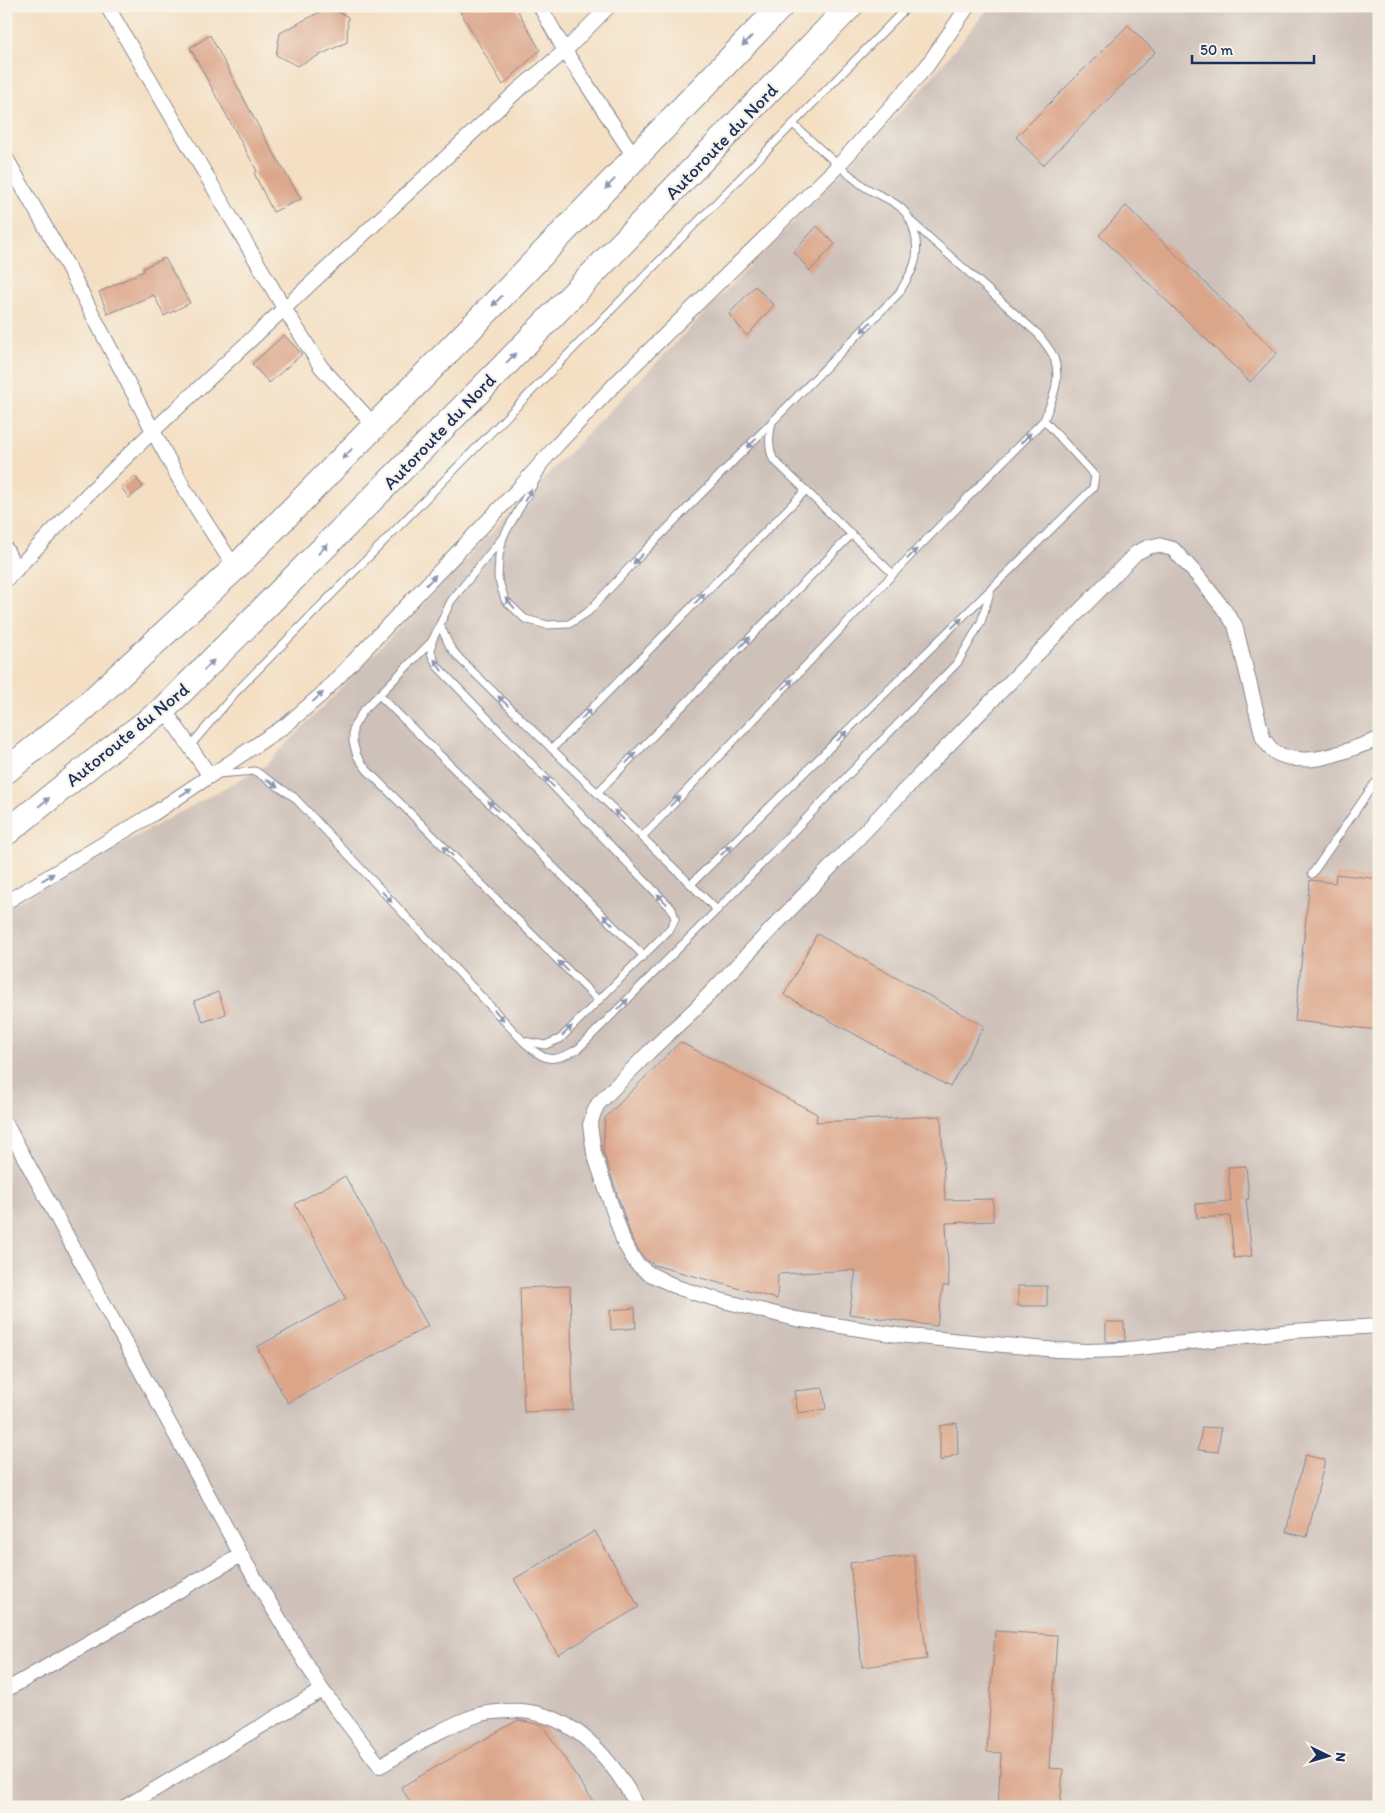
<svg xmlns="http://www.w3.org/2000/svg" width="1385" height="1813" viewBox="0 0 1385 1813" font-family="Itim,sans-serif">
	<rect width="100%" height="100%" fill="#f7f3e8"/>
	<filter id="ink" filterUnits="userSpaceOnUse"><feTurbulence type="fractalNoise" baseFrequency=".02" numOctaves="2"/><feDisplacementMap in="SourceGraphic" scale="10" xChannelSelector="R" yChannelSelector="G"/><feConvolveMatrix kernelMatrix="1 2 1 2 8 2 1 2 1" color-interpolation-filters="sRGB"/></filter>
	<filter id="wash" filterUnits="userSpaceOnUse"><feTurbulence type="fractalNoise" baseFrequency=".0096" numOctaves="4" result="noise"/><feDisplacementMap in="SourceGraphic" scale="20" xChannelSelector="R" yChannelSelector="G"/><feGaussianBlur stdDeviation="1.12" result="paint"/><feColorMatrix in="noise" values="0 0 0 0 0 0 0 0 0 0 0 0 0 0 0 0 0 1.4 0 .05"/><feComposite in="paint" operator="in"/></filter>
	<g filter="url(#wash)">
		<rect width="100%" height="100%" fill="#f4dfc3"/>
		<!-- industrial -->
		<polygon fill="#cec1ba" points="990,6 1379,6 1379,1807 6,1807 6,908 266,765 924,87"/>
		<g id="blocks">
			<!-- building -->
			<g fill="#dba589">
				<polygon points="457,6 515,6 540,50 503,85"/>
				<polygon points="329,7 348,17 347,42 297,66 276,55 280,33"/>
				<polygon points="1128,25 1155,52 1043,165 1016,137"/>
				<polygon points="210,35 262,133 301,199 273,212 254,173 257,171 190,48"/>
				<polygon points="1126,206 1277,353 1250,382 1099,235"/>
				<polygon points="817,226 835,244 810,271 794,252"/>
				<polygon points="165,258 190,303 164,316 154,295 108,314 99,292 144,271 143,268"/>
				<polygon points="755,286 774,305 747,336 729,314"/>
				<polygon points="284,335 302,354 269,383 252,364"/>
				<polygon points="135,476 143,487 129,498 121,487"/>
				<polygon points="1336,874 1379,879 1379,1030 1295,1021 1310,880 1335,883"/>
				<polygon points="817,934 984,1026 950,1087 784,995"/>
				<polygon points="218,992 226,1014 203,1022 194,1001"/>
				<polygon points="680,1042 817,1114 816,1122 941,1116 945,1200 993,1199 993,1221 946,1223 949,1286 943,1286 937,1326 849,1314 856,1270 778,1274 777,1299 654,1265 643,1257 632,1239 603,1151 605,1118"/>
				<polygon points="1246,1166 1249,1199 1246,1199 1252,1256 1234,1258 1230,1216 1197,1218 1196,1204 1231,1201 1228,1167"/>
				<polygon points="345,1176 428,1326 288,1403 257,1347 346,1298 295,1204"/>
				<polygon points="570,1286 573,1410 524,1412 520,1288"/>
				<rect x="1018" y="1286" width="29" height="20"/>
				<polygon points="635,1308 636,1328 611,1330 610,1310"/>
				<polygon points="1106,1322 1124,1322 1125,1341 1106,1342"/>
				<polygon points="823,1388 826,1409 798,1413 794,1391"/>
				<polygon points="957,1423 958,1454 940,1461 940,1426"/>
				<polygon points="1202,1427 1221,1428 1218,1452 1198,1450"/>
				<polygon points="1305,1455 1325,1460 1307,1537 1286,1532"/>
				<polygon points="595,1531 639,1607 558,1655 514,1579"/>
				<polygon points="914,1555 927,1659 862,1667 850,1563"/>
				<polygon points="995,1631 1057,1635 1049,1768 1063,1769 1060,1807 998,1807 1001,1753 987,1752"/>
				<polygon points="518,1720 542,1725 597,1807 413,1807 401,1787"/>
			</g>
		</g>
	</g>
	<g filter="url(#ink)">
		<use href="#blocks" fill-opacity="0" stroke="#888790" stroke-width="1"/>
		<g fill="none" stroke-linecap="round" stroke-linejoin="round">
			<!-- lane casing -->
			<g stroke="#888790" stroke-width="9">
				<g id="lane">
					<path d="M772 422C769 436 768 446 773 459L893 574"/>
					<path d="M503 537 499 556 498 578 505 600 525 619 547 625 569 624 588 612 638 558 900 292C904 283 911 274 914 265 920 248 915 220 901 208 890 198 874 194 862 185 838 166 816 145 793 124"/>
					<polyline points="440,625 450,647 460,659 717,910"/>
					<polyline points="432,641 363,711 353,728 353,742 357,756 367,770 598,1000"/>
					<polyline points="379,695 643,955"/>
					<polyline points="190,746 236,692 584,338 908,6"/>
					<polyline points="552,749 806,490"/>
					<path d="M218 774 255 771 294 797 523 1041C544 1062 554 1064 579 1048L717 910 958 662 981 622 991 589 1093 488 1095 476 1044 420"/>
					<polyline points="597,793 852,534"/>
					<path d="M642 837 917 549 1044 420C1052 400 1062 379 1054 358 1051 350 1043 341 1038 334L913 223"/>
					<polyline points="1312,874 1374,784 1379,780"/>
					<polyline points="691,884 990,590"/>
					<polyline points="523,1041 545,1045 560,1039 670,929 675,919 672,909 437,666 431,653 432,641 451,601 503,537 542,469"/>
				</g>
			</g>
			<!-- street casing -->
			<g stroke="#888790" stroke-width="16">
				<g id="street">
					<polyline points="107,6 284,308 321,367 375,426"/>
					<polyline points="540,6 565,51 635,158"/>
					<polyline points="6,158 67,265 153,431 185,490 235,568"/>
					<polyline points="6,549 16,570"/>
					<polyline points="6,580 87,495 153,431 517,91 565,51 609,6"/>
					<polyline points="164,709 210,776"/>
					<path d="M1379 739C1347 750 1309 770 1276 753 1271 750 1267 743 1263 738L1235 625 1223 608 1197 575 1173 549 1158 545 1148 547 1136 553 889 806 694 1010 649 1052 598 1104 594 1112 590 1125 594 1153 624 1243 636 1263 648 1273 679 1288 712 1298 796 1319 898 1335 1057 1350 1088 1351 1120 1350 1292 1331 1379 1326"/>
					<polyline points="6,902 153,814 286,725 322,694 519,488 558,444 616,383 838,166 927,66 968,6"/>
					<path d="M6 1124 241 1555 322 1690 380 1766C411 1748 444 1726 478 1715 487 1712 498 1712 508 1711 570 1708 611 1757 638 1807"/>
					<polyline points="6,1690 241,1555"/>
					<polyline points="125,1807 322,1690"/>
				</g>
			</g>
			<!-- highway casing -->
			<g stroke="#888790" stroke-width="27">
				<g id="highway">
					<polyline points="6,771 82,710 235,568 470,329 781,6"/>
					<polyline points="6,833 94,762 164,709 504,366 850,6"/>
				</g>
			</g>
			<!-- lane -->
			<use href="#lane" stroke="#fff" stroke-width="7"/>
			<!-- street -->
			<use href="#street" stroke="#fff" stroke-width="14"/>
			<!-- highway -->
			<use href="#highway" stroke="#fff" stroke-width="25"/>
		</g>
		<!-- one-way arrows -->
		<defs><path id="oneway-solid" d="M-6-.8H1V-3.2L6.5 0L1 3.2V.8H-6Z" transform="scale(1.25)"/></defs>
		<g fill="#8d97ae">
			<use href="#oneway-solid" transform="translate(747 41) rotate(134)"/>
			<use href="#oneway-solid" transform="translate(610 184) rotate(134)"/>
			<use href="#oneway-solid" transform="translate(497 301) rotate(134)"/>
			<use href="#oneway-solid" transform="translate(866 327) rotate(134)"/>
			<use href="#oneway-solid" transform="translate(511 358) rotate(-46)"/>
			<use href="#oneway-solid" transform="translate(1026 438) rotate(-45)"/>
			<use href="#oneway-solid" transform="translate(752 443) rotate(135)"/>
			<use href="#oneway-solid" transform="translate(347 454) rotate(134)"/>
			<use href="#oneway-solid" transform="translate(528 495) rotate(-60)"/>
			<use href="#oneway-solid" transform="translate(323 549) rotate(-46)"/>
			<use href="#oneway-solid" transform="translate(912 554) rotate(-46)"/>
			<use href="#oneway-solid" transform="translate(638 559) rotate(134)"/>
			<use href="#oneway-solid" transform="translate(431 580) rotate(-47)"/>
			<use href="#oneway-solid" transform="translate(700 598) rotate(-46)"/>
			<use href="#oneway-solid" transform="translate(510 603) rotate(-132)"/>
			<use href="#oneway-solid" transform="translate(957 623) rotate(-44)"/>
			<use href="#oneway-solid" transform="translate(745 642) rotate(-46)"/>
			<use href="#oneway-solid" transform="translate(209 665) rotate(-45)"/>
			<use href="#oneway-solid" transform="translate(438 665) rotate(-123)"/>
			<use href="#oneway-solid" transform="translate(788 684) rotate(-46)"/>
			<use href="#oneway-solid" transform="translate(318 697) rotate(-42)"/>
			<use href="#oneway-solid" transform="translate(503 701) rotate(-136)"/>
			<use href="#oneway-solid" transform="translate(586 714) rotate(-46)"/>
			<use href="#oneway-solid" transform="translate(842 736) rotate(-44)"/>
			<use href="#oneway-solid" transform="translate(631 758) rotate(-46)"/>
			<use href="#oneway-solid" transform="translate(549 782) rotate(-134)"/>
			<use href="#oneway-solid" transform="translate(272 783) rotate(34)"/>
			<use href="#oneway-solid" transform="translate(186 792) rotate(-34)"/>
			<use href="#oneway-solid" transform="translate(675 801) rotate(-46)"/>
			<use href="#oneway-solid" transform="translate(44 802) rotate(-39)"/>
			<use href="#oneway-solid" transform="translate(493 806) rotate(-135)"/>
			<use href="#oneway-solid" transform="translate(619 815) rotate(-136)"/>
			<use href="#oneway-solid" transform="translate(726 850) rotate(-44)"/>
			<use href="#oneway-solid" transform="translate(448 851) rotate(-135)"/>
			<use href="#oneway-solid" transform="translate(48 877) rotate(-31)"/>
			<use href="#oneway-solid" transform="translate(387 897) rotate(47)"/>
			<use href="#oneway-solid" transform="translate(662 899) rotate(-134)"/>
			<use href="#oneway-solid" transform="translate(608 920) rotate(-135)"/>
			<use href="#oneway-solid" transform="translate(563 966) rotate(-135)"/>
			<use href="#oneway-solid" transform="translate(623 1004) rotate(-45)"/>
			<use href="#oneway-solid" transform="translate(499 1015) rotate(47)"/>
			<use href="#oneway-solid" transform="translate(567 1031) rotate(-45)"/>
		</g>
	</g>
	<g text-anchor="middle" stroke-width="4.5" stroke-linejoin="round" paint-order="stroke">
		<!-- street labels -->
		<g font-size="19" fill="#1b2f5e" stroke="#f7f3e8">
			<text transform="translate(721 141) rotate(-46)" y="7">Autoroute du Nord</text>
			<text transform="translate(439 431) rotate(-46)" y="7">Autoroute du Nord</text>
			<text transform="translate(127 734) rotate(-39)" y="7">Autoroute du Nord</text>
		</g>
	</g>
	<!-- margin -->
	<rect width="1385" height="1813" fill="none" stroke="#f7f3e8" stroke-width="25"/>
	<!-- north arrow -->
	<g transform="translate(1328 1756) rotate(95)" stroke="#f7f3e8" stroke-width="4" paint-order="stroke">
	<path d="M0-4L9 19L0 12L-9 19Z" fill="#1b2f5e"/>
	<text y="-8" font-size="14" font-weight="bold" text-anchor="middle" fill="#1b2f5e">N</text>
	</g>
	<!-- scale -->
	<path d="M1192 55v8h122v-8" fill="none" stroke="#1b2f5e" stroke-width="2.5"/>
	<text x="1200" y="55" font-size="15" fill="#1b2f5e" stroke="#f7f3e8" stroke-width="4" paint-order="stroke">50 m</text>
</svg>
